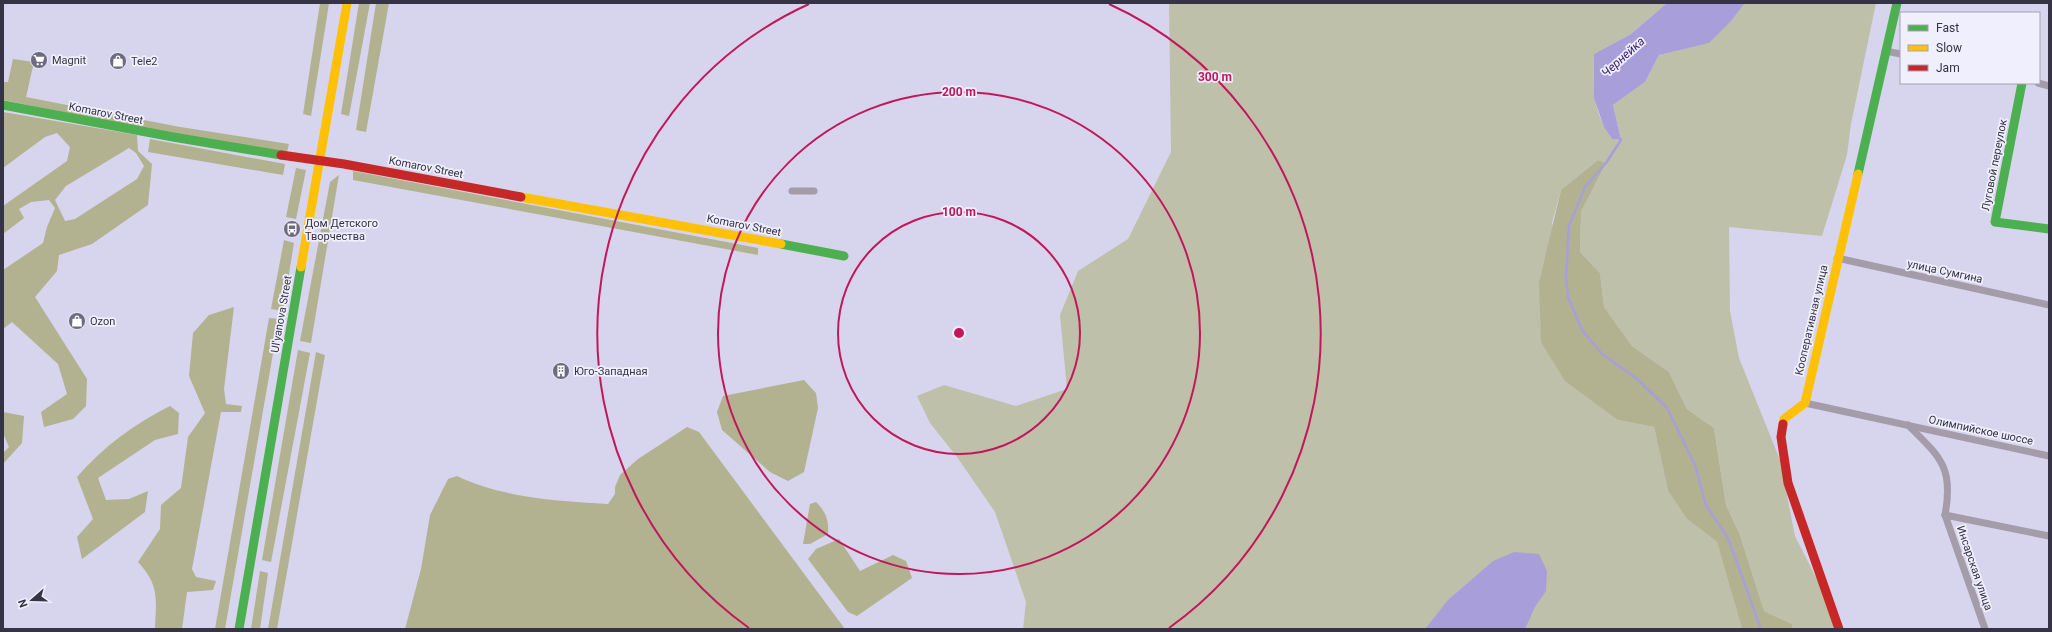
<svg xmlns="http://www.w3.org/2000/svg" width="2052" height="632" viewBox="0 0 2052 632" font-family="Roboto,sans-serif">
	<rect width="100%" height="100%" fill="#d7d4ee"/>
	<!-- green -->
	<path fill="#bfc0aa" d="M1169 3H1667L1631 34 1594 54C1594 90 1591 108 1612 139L1621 140 1613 105 1645 82 1659 55 1679 50 1732 20 1745 3H1876L1851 124 1847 155 1822 236 1729 227 1730 311 1739 358 1780 460 1795 536 1842 629H1793L1792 624 1764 611 1740 535 1726 505 1714 428 1687 409 1669 372 1632 346 1604 307 1600 273 1580 252 1581 212 1606 163 1598 160 1561 190 1552 223 1618 420 1654 427 1668 491 1687 519 1717 542 1744 629H1023L1026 602 995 512 957 457 930 423 917 396 944 385 1016 406 1067 389 1060 315 1078 271 1128 239 1171 152Z"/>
	<!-- forest -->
	<g fill="#b2b290" fill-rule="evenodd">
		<polygon points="320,3 329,3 328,10 311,116 303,114"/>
		<polygon points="359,3 370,3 349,116 341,114"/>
		<polygon points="376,3 389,3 366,132 356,130"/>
		<polygon points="13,59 34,62 26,97 180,127 289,144 287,152 178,135 3,100 3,82 8,82"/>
		<path d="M3 112 137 135 138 151 152 164 148 205 92 244 59 255 57 271 35 297 87 379 86 406 73 419 44 427 41 412 67 394 58 364 12 322 3 329V270L43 243 47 227 55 208 49 200 31 202 19 209 24 218 3 234V206L67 161 70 147 57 133 45 137 3 168ZM129 148 136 153 144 166 137 179 75 219 65 221 55 200 66 186Z"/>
		<polygon points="150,139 285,164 283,175 148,152"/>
		<polygon points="1598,160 1606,163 1581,212 1580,252 1600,273 1604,307 1632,346 1669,372 1687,409 1714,428 1726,505 1740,535 1764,611 1792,624 1793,629 1742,628 1717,542 1687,519 1668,491 1654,427 1618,420 1565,381 1541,342 1539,283 1561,190"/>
		<polygon points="296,168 306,170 296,219 286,217"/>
		<polygon points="353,171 758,248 758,255 353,180"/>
		<polygon points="339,175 311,343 300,341 330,182"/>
		<polygon points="284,240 294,243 283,311 271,309"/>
		<path d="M234 307 224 389 226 404 242 406 241 412H221L192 569 196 577 216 581 213 590 187 592 182 629H155C156 599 160 586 138 562L160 529 161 505 181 488 188 437 205 413 189 376 193 333 209 315Z"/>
		<polygon points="269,318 279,319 225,629 215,629"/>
		<polygon points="298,350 310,353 271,562 262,560"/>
		<polygon points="316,352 325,355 277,629 268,629"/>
		<polygon points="804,380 816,393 818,408 804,472 788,481 770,472 722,430 717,412 723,396"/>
		<path d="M170 406 179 413 178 434 155 440 98 478 106 500 129 499 148 491 145 512 82 559 77 537 93 519 77 477C103 447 134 424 170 406Z"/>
		<polygon points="3,412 24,416 22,443 3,464 3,453 9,447 3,433"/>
		<path d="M687 427 699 432 845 629H405L421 569 430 515 448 479 457 476C503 498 558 501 608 504L615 494V487L620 475 638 459Z"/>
		<path d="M816 502C826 512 829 520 828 534L810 544H803L810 504Z"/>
		<polygon points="839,539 860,571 893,555 906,561 912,578 857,616 848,612 808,559 816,549"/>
		<polygon points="260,571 268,573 260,629 251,629"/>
	</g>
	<!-- water -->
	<g fill="#a89fda">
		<polygon points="1667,3 1745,3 1732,20 1709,43 1659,55 1645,82 1613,105 1621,140 1612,139 1604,127 1594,98 1594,54 1631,34"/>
		<polygon points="1514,552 1539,554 1547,571 1546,591 1535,607 1525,629 1425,629 1448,600 1493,561"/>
	</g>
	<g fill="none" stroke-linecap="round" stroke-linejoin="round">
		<!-- stream -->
		<polyline stroke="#a89fda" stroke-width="2.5" points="1619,138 1621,140 1606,163 1585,187 1569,226 1566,277 1568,297 1582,330 1602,354 1636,378 1667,408 1695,465 1706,505 1728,538 1761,629"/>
		<!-- street -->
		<g stroke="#a49ca8" stroke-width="7">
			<polyline points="1885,51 1901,54"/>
			<polyline points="2038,83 2049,86"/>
			<polyline points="792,191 814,191"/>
			<polyline points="1837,258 2049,305"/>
			<polyline points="1805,403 2049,456"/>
			<path d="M1908 425C1940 457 1954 467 1945 515"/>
			<polyline points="1945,515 1985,629"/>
			<polyline points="1945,515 2049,536"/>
		</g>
		<!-- fast -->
		<g stroke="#4caf50" stroke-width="9">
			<polyline points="2022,83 1995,222 2049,229"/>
			<polyline points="3,105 173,137 281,155"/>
			<polyline points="1858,174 1897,3"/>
			<polyline points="781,244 844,256"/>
			<polyline points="239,629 301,267"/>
		</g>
		<!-- slow -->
		<g stroke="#ffc107" stroke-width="9">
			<polyline points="521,197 781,244"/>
			<polyline points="301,267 347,3"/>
			<polyline points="1783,424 1784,419 1805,403 1858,174"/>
		</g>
		<!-- jam -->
		<g stroke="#c62828" stroke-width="9">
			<polyline points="281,155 344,164 521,197"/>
			<polyline points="1783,424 1781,437 1788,483 1839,629"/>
		</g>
	</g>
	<!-- distance rings -->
	<g fill="none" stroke="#c2185b" stroke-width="2">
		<circle cx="959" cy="333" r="121"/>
		<circle cx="959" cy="333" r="241"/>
		<path d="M749 628A362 362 0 0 1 809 4M1109 4A362 362 0 0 1 1169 628"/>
	</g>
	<!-- icons -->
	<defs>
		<g id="supermarket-disc" transform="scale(0.9)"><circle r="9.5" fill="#6e6b81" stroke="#f0effd"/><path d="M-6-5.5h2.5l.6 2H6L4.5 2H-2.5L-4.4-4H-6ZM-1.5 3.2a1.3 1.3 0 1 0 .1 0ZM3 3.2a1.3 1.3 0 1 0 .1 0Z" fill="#fff"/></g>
		<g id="shop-disc" transform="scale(0.9)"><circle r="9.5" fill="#6e6b81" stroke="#f0effd"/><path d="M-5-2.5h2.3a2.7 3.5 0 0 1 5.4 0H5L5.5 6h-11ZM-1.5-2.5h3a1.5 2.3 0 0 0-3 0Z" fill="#fff"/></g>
		<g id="bus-disc" transform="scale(0.9)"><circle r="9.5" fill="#6e6b81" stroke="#f0effd"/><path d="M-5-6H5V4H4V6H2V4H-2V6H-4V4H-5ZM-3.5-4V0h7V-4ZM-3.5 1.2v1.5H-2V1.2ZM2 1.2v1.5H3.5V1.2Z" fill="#fff"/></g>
		<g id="building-disc" transform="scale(0.9)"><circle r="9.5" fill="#6e6b81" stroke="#f0effd"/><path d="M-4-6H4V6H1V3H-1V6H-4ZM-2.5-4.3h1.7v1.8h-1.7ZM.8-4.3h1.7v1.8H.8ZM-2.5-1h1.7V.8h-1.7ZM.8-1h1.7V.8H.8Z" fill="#fff"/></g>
	</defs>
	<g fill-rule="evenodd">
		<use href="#supermarket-disc" x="39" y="60"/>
		<use href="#shop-disc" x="118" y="61"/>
		<use href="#bus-disc" x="292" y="229"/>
		<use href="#shop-disc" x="77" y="321"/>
		<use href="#building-disc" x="561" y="371"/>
	</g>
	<g text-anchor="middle" stroke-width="3.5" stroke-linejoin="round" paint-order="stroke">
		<!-- poi labels -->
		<g font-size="11" fill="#363346" stroke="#f0effd" text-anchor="start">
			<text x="52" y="64">Magnit</text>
			<text x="131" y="65">Tele2</text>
			<text x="305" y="227">Дом Детского<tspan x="305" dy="13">Творчества</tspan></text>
			<text x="90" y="325">Ozon</text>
			<text x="574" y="375">Юго-Западная</text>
		</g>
		<!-- street labels -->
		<g font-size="11" fill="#363346" stroke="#f0effd">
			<text transform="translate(106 113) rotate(11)" y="4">Komarov Street</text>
			<text transform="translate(1994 165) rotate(-79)" y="4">Луговой переулок</text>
			<text transform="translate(426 167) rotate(11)" y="4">Komarov Street</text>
			<text transform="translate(744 225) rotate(11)" y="4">Komarov Street</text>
			<text transform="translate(1945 271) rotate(12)" y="4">улица Сумгина</text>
			<text transform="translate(281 314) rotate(-80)" y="4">Ul'yanova Street</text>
			<text transform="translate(1811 320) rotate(-77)" y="4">Кооперативная улица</text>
			<text transform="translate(1981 430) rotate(12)" y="4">Олимпийское шоссе</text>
			<text transform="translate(1975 568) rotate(71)" y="4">Инсарская улица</text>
		</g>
		<!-- water labels -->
		<g font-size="12" font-style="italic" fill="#371d72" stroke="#f0effd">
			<text transform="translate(1623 57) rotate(-42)" y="4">Чернейка</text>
		</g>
	</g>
	<circle cx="959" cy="333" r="6" fill="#c2185b" stroke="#f0effd" stroke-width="2"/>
	<g font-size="12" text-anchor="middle" font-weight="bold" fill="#c2185b" stroke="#f0effd" stroke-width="3.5" stroke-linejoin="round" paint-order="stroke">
		<text x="1215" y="81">300 m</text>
		<text x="959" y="96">200 m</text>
		<text x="959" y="216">100 m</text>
	</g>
	<!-- border -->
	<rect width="2052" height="632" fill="none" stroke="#363346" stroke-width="8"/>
	<!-- legend -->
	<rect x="1900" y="12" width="140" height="72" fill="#f0effd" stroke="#a6a4b4"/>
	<rect x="1908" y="25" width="20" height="6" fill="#4caf50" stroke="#a6a4b4"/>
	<text x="1936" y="32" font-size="12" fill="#363346">Fast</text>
	<rect x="1908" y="45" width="20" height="6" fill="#ffc107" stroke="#a6a4b4"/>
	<text x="1936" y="52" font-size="12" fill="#363346">Slow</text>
	<rect x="1908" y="65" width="20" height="6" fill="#c62828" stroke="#a6a4b4"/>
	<text x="1936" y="72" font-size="12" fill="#363346">Jam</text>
	<!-- north arrow -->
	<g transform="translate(32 600) rotate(250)" stroke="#f0effd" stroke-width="3" paint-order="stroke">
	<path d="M0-3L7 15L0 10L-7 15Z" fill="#363346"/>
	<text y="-6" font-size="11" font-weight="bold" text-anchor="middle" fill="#363346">N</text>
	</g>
</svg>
